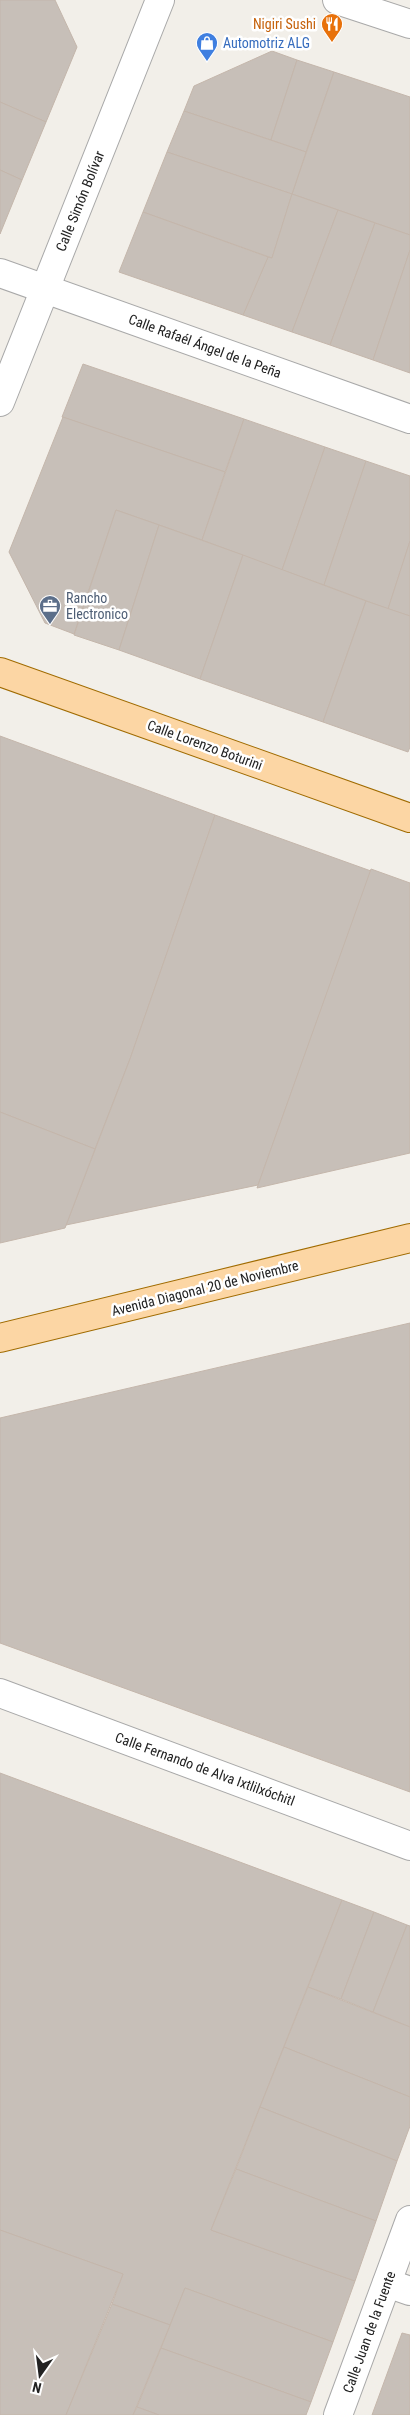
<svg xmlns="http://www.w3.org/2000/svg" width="410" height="2415" viewBox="0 0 410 2415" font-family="'Roboto Condensed',sans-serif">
	<rect width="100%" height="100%" fill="#f2efe9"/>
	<!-- building -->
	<g fill="#c7bfb8" stroke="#c4b6ab">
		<polygon points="0,0 55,0 77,47 46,122 0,102"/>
		<polygon points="272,51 297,60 271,140 184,111 194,86"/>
		<polygon points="297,60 334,72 306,152 271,140"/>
		<polygon points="334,72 410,97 410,235 292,194"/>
		<polygon points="0,102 46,122 22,180 0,170"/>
		<polygon points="184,111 306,152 292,194 167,152"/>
		<polygon points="167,152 292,194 272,258 143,212"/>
		<polygon points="0,170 22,180 0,234"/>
		<polygon points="292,194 338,210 292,332 243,315 268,257 272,258"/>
		<polygon points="338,210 375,223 330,345 292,332"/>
		<polygon points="143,212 268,257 243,315 119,272"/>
		<polygon points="375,223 410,235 410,250 373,360 330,345"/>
		<polygon points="410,250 410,373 373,360"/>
		<polygon points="83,364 244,419 225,472 62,417"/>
		<polygon points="63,417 225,472 202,540 116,510 74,634 45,623 9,552"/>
		<polygon points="244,419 325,447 282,570 202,540"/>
		<polygon points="325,447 366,461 324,585 282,570"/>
		<polygon points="366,461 410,476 410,541 388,609 324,585"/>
		<polygon points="116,510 159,525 119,650 74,635"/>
		<polygon points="159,525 243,555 200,679 119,650"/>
		<polygon points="410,541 410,616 388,609"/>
		<polygon points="243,555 366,601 323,722 200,679"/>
		<polygon points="366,601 410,616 410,747 408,752 323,722"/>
		<polygon points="0,736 215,815 130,1059 95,1149 0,1112"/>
		<polygon points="215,815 371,871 258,1185 66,1225 130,1059"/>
		<polygon points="371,869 410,883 410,1153 257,1188"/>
		<polygon points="0,1112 95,1149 65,1228 0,1243"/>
		<polygon points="410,1323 410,1792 0,1643 0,1418"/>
		<polygon points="0,1773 342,1900 211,2230 355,2281 333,2342 185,2288 170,2325 112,2304 123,2274 0,2230"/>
		<polygon points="342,1900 374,1912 341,1999 308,1987"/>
		<polygon points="374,1912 407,1925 373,2012 341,1999"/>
		<polygon points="407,1925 410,1926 410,2027 373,2012"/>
		<polygon points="308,1987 410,2027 410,2097 284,2047"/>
		<polygon points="284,2047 410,2097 410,2126 397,2161 260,2107"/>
		<polygon points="260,2107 397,2161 376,2221 236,2169"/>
		<polygon points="236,2169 376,2221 355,2281 211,2230"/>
		<polygon points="0,2230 123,2274 66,2415 0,2415"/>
		<polygon points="185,2288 333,2342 311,2402 161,2348"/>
		<polygon points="112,2304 170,2325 133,2415 66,2415"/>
		<polygon points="402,2333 410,2335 410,2415 372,2415"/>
		<polygon points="161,2348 311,2402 306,2415 159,2415 137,2407"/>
		<polygon points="137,2407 159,2415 133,2415"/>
	</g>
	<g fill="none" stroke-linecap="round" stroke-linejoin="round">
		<!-- minor casing -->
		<g stroke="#a9a9a9" stroke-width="30">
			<g id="minor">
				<polyline points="337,0 410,24"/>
				<polyline points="0,273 410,419"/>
				<polyline points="0,402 160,0"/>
				<polyline points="0,1693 410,1846"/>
				<polyline points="387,2283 410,2291"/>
				<polyline points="338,2415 410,2220"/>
			</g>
		</g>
		<!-- major casing -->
		<g stroke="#a06b00" stroke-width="30">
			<g id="major">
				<polyline points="0,672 410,818"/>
				<polyline points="0,1338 410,1238"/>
			</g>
		</g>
		<!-- minor -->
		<use href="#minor" stroke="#fff" stroke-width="28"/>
		<!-- major -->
		<use href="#major" stroke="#fcd6a4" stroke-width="28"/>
	</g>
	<!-- icons -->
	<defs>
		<g id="restaurant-pin" transform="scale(1.125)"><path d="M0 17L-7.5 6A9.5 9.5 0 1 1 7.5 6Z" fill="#e8710a" stroke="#fff"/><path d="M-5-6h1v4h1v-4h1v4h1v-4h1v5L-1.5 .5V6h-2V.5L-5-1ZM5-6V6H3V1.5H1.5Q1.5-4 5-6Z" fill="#fff"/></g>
		<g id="shop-pin" transform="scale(1.125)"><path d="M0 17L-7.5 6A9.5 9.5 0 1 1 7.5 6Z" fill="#3f7fe0" stroke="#fff"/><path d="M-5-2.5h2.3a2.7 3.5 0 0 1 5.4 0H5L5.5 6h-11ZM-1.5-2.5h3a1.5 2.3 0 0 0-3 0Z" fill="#fff"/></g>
		<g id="office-pin" transform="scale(1.125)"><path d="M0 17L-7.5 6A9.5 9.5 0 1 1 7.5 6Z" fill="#5c6f8a" stroke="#fff"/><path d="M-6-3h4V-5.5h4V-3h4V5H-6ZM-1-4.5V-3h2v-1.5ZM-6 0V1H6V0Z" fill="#fff"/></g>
	</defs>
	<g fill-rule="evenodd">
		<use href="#restaurant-pin" x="332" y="24"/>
		<use href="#shop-pin" x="207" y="43"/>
		<use href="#office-pin" x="50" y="606"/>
	</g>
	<g text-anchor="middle" stroke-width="5" stroke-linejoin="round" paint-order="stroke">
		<!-- food labels -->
		<g font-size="14" fill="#c56008" stroke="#fff" text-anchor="end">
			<text x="316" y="29">Nigiri Sushi</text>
		</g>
		<!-- shop labels -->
		<g font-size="14" fill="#366cbe" stroke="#fff" text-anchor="start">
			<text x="223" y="48">Automotriz ALG</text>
		</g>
		<!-- street labels -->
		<g font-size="14" fill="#222" stroke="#fff">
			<text transform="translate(80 201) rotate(-68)" y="5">Calle Simón Bolívar</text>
			<text transform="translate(205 346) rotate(20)" y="5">Calle Rafaél Ángel de la Peña</text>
			<text transform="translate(205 745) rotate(20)" y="5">Calle Lorenzo Boturini</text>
			<text transform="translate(205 1288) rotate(-14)" y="5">Avenida Diagonal 20 de Noviembre</text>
			<text transform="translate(205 1769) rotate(20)" y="5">Calle Fernando de Alva Ixtlilxóchitl</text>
			<text transform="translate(369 2332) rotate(-70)" y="5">Calle Juan de la Fuente</text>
		</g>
		<!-- service labels -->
		<g font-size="14" fill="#4e5e75" stroke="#fff" text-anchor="start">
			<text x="66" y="603">Rancho<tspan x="66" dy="16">Electronico</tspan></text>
		</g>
	</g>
	<!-- north arrow -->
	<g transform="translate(40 2375) rotate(194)" stroke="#ffffff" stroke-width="4" paint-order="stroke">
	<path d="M0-4L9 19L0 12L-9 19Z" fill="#222222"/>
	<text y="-8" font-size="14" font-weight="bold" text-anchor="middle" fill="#222222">N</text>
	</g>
</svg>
